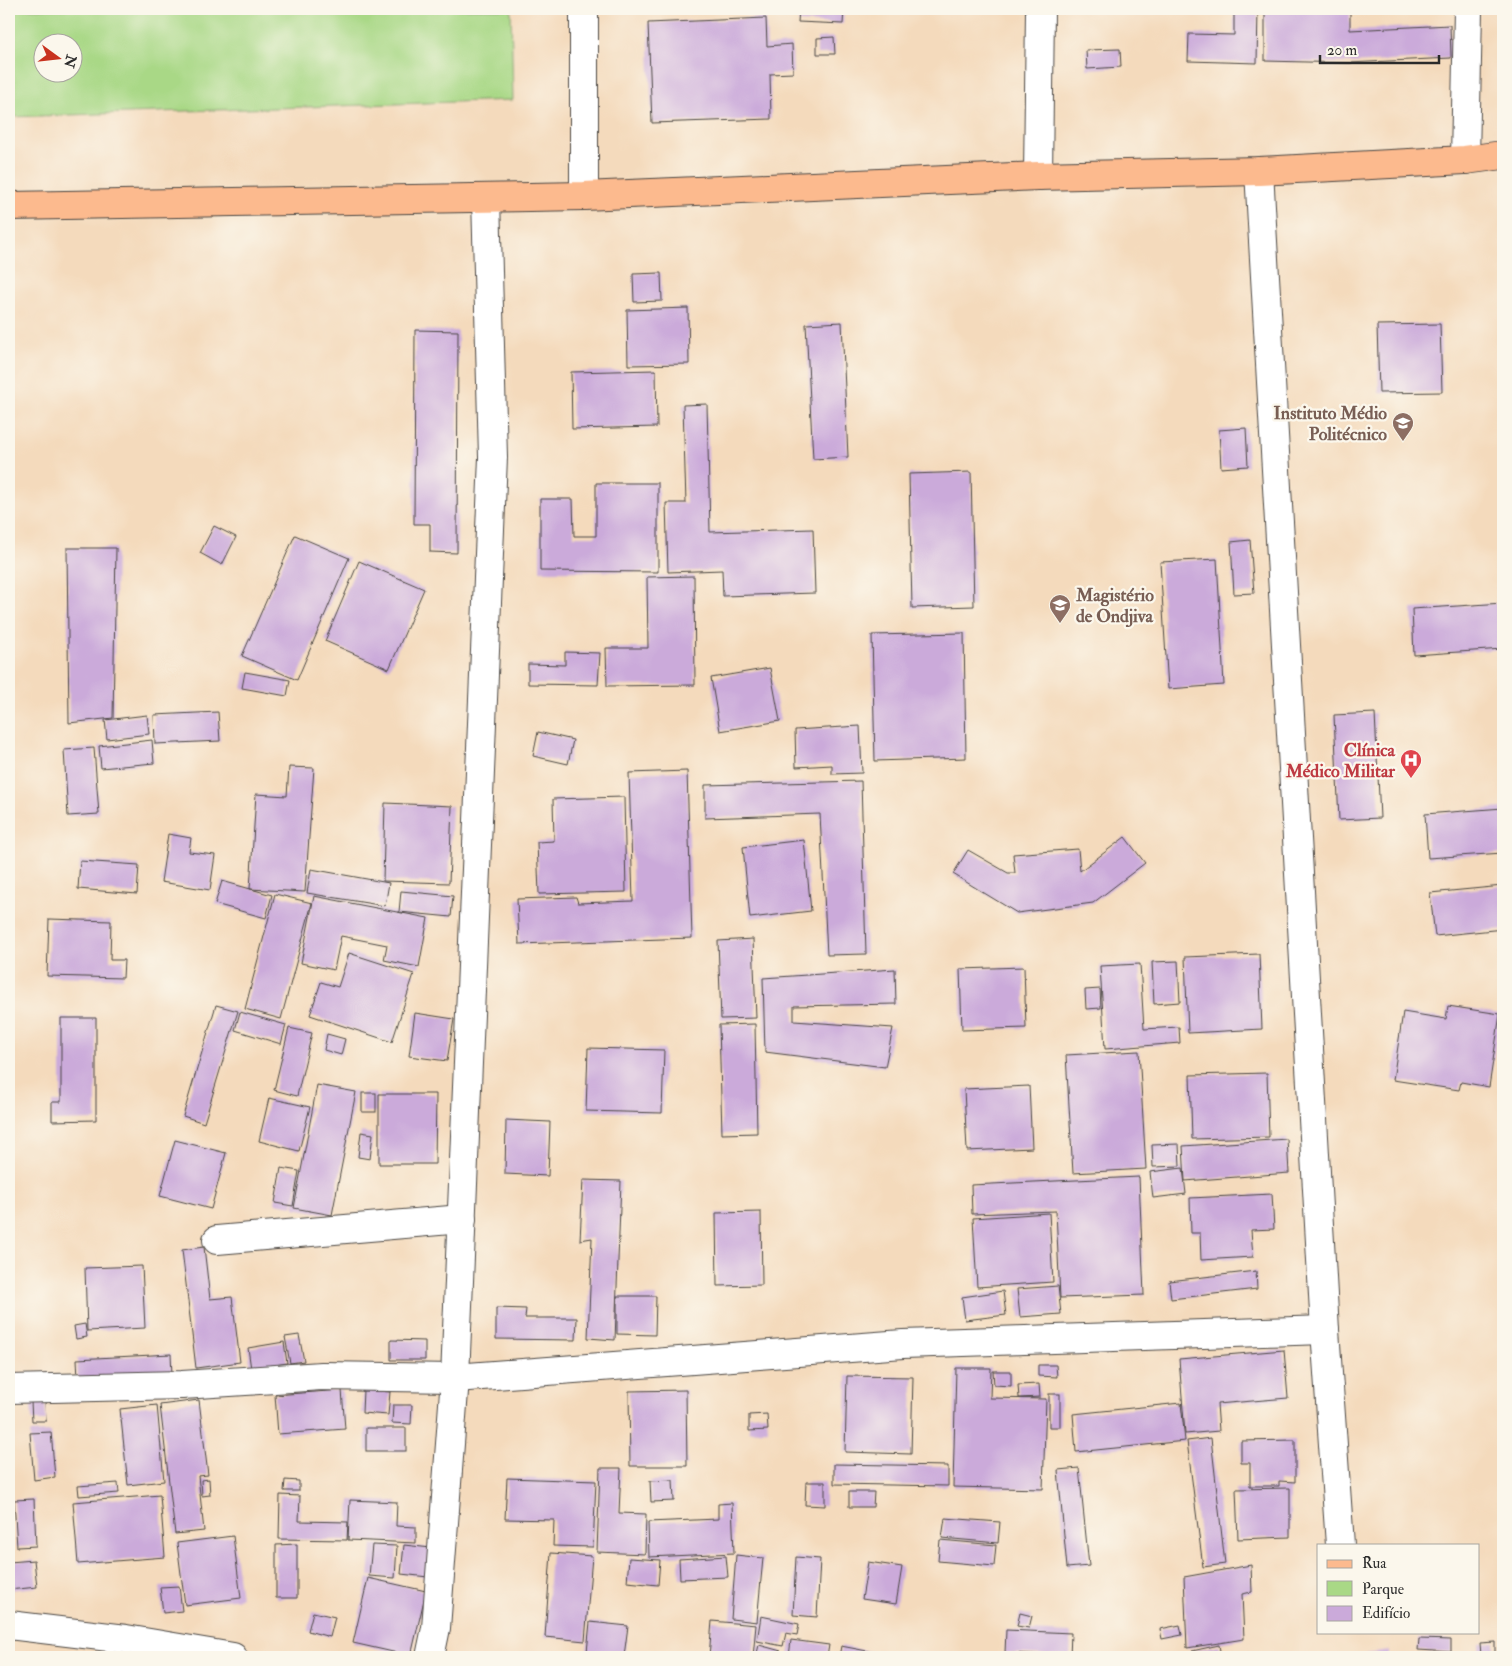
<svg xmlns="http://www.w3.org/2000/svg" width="1512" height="1666" viewBox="0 0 1512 1666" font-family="'IM FELL Double Pica',serif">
	<rect width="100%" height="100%" fill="#fbf7ec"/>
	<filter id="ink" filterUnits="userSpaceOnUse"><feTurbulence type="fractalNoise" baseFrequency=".02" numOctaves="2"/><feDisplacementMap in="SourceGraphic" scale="10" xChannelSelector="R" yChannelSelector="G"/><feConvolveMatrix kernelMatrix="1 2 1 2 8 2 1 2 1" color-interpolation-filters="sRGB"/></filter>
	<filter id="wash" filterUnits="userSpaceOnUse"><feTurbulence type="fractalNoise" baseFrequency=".0096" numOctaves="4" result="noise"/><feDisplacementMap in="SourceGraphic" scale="20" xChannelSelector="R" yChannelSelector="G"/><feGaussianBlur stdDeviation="1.12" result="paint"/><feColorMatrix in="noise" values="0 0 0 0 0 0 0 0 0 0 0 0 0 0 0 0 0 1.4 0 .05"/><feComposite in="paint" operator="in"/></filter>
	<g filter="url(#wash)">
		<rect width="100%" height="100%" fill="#f4dabc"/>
		<!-- green -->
		<path fill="#a9d886" stroke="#6a8258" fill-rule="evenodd" d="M9 9H511L513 100 9 117ZM42 42H72V72H42Z"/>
		<g id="blocks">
			<!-- building -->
			<g fill="#cbaada">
				<polygon points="799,9 844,9 843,24 798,22"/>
				<polygon points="1234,9 1258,9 1257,63 1188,61 1189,34 1234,35"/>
				<polygon points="1265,9 1350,9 1350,30 1450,25 1451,58 1349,63 1265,61"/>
				<polygon points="766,18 767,46 792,44 793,73 770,74 771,119 652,123 648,23"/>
				<polygon points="834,37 835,54 817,54 817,38"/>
				<polygon points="1120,49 1121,67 1087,69 1086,50"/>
				<polygon points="661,273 662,301 634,302 633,274"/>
				<polygon points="688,308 689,364 628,365 627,310"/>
				<polygon points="842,322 848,457 813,459 806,324"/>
				<polygon points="1440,324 1442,392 1379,393 1377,325"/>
				<polygon points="415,330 458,331 457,553 430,552 430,524 414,524"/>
				<polygon points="656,370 657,427 572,429 571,372"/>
				<polygon points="707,404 710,532 813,529 815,593 723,596 722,570 668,572 666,503 686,503 683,405"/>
				<polygon points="1246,428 1248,466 1221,468 1219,430"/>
				<polygon points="971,472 974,606 912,608 909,474"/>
				<polygon points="596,483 658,483 658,572 540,571 540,499 573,499 574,536 596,536"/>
				<polygon points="214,526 236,537 222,565 200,553"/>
				<polygon points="295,535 349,558 297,680 242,656"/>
				<polygon points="1250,540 1254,593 1234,594 1231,542"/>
				<polygon points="67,548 116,548 113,718 69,723"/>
				<polygon points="1217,559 1224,685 1168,689 1160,562"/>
				<polygon points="359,561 424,589 389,669 325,641"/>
				<polygon points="694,576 695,685 607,686 606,648 648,648 647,577"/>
				<polygon points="1503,603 1503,649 1414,655 1412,609"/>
				<polygon points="964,633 966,758 875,761 872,635"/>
				<polygon points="565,652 600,653 598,685 528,684 528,664 565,665"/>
				<polygon points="770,668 780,721 720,731 711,678"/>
				<polygon points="245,672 290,680 287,696 242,688"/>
				<polygon points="218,712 220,741 155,744 154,715"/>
				<polygon points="1375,713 1380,818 1339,820 1334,715"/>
				<polygon points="147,715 149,734 107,739 105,720"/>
				<polygon points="860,726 862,773 832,774 832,765 796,767 795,730"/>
				<polygon points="538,732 573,740 568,764 533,756"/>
				<polygon points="152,740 154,763 101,768 99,746"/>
				<polygon points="94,748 99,814 68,816 64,750"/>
				<polygon points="289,767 314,768 305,892 250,889 256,794 287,796"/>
				<polygon points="687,771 692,938 519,944 517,899 576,897 578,903 633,901 629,773"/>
				<polygon points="861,781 866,954 827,955 820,814 705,818 705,785"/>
				<polygon points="624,797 626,892 539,894 537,842 554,841 553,799"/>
				<polygon points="385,803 452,806 449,883 383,881"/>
				<polygon points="1503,808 1503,853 1428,858 1425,814"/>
				<polygon points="168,834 191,838 189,852 215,855 210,890 161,882"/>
				<polygon points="1125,837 1145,863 1093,903 1017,913 953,874 968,850 1008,873 1015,873 1013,854 1078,849 1080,871"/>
				<polygon points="804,840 811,911 750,918 743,847"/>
				<polygon points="80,861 139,865 137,894 78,889"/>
				<polygon points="311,869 389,883 385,906 307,893"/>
				<polygon points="222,881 272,895 266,918 215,904"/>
				<polygon points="1503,886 1503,929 1435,936 1430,893"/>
				<polygon points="401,891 453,896 451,917 399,912"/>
				<polygon points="275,894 312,903 281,1019 245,1009"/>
				<polygon points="314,896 428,918 419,967 384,960 387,945 341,936 334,970 301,963"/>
				<polygon points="49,919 111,921 110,960 124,960 123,978 47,976"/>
				<polygon points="753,939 756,1018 721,1019 718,941"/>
				<polygon points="349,953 414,974 392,1042 310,1015 321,982 338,987"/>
				<polygon points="1259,954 1262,1029 1188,1033 1185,957"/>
				<polygon points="1178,961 1180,1002 1154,1004 1152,962"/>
				<polygon points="1140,964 1144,1029 1179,1027 1180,1043 1105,1049 1100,966"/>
				<polygon points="1024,967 1026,1028 962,1030 960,969"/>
				<polygon points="895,969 896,1004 794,1006 794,1021 893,1028 885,1067 765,1052 763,978"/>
				<polygon points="1100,989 1101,1008 1086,1009 1085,990"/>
				<polygon points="216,1005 238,1011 204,1123 183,1116"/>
				<polygon points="1448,1006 1500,1014 1489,1087 1461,1082 1459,1090 1393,1080 1403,1012 1446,1019"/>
				<polygon points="240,1012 286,1025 281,1044 235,1030"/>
				<polygon points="415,1013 454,1019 447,1061 409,1056"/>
				<polygon points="61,1018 96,1018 96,1120 52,1121 52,1102 61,1102"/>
				<polygon points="755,1024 757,1133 722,1134 719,1025"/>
				<polygon points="289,1028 312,1033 297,1096 274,1090"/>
				<polygon points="327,1034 345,1039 341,1055 324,1050"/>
				<polygon points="588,1048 664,1050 662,1113 586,1111"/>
				<polygon points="1139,1051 1146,1169 1073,1173 1066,1055"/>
				<polygon points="1267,1073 1269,1137 1192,1139 1190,1075"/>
				<polygon points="317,1085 356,1092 332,1215 294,1208"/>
				<polygon points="1029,1086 1032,1148 967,1151 964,1089"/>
				<rect x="362" y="1093" width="14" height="19"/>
				<polygon points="379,1094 436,1094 435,1164 379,1164"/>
				<polygon points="269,1098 310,1107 299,1151 259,1141"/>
				<polygon points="506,1120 550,1122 548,1176 505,1174"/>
				<polygon points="361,1132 373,1134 370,1159 358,1157"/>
				<polygon points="1287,1139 1289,1173 1185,1181 1183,1146"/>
				<polygon points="175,1140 226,1153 211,1209 160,1196"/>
				<polygon points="1179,1144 1180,1166 1153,1167 1152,1145"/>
				<polygon points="281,1168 299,1171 293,1206 275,1203"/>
				<polygon points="1183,1168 1186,1194 1153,1198 1150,1172"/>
				<polygon points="1139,1177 1144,1295 1060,1298 1056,1211 972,1214 971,1185"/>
				<polygon points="583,1180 621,1181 615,1340 588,1338 592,1238 580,1240"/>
				<polygon points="1272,1194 1274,1229 1251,1230 1253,1257 1201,1260 1200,1233 1191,1233 1190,1198"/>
				<polygon points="761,1212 762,1285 717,1286 716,1213"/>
				<polygon points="1049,1213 1053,1282 977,1287 973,1218"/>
				<polygon points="204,1247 210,1299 232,1297 240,1362 196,1368 182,1250"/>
				<polygon points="142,1266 145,1328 87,1331 85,1268"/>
				<polygon points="1256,1271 1257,1289 1171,1299 1169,1281"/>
				<polygon points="1058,1286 1061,1314 1020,1317 1017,1289"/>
				<polygon points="1003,1291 1006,1315 965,1320 962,1297"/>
				<polygon points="617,1296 656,1296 655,1335 617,1334"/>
				<polygon points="496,1308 526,1309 525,1318 577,1318 576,1340 496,1339"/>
				<polygon points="85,1324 87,1337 76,1339 74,1326"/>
				<polygon points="299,1335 304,1361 290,1363 285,1337"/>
				<polygon points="391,1340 425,1341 425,1360 391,1360"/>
				<polygon points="284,1342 287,1363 251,1369 248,1348"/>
				<polygon points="1284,1350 1288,1398 1217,1404 1219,1431 1185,1434 1179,1359"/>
				<polygon points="171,1354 172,1375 78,1380 77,1359"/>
				<polygon points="1038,1365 1056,1365 1057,1377 1038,1376"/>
				<polygon points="956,1368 991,1368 990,1398 1046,1399 1043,1489 953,1487"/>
				<polygon points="993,1371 1011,1371 1011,1386 994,1385"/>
				<polygon points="847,1376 913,1377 911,1454 845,1452"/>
				<polygon points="1039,1384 1040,1397 1019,1398 1018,1385"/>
				<polygon points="342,1390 345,1429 278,1434 275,1395"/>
				<polygon points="363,1390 390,1392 388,1415 362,1413"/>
				<polygon points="686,1390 687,1466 630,1466 629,1391"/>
				<rect x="1049" y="1394" width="11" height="33"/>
				<polygon points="199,1400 208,1475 198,1476 204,1531 175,1534 160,1405"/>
				<polygon points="45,1401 46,1421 32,1421 31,1402"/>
				<polygon points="1181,1403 1185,1441 1076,1452 1073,1414"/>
				<polygon points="157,1405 164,1481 128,1485 120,1409"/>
				<polygon points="393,1405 412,1405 411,1424 392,1423"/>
				<polygon points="767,1414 768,1430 749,1431 749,1415"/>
				<rect x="366" y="1428" width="40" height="23"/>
				<polygon points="51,1432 55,1477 34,1480 30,1433"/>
				<polygon points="1211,1438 1225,1564 1203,1567 1187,1441"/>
				<polygon points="1295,1440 1295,1482 1279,1481 1279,1486 1250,1486 1250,1463 1241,1463 1241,1441"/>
				<polygon points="834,1464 948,1466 948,1486 834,1484"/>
				<polygon points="600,1468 621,1468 619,1513 646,1514 645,1554 597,1552"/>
				<polygon points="1079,1468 1089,1566 1067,1568 1058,1470"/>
				<polygon points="507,1478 596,1481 593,1547 553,1546 554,1520 505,1519"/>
				<polygon points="209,1479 210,1495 202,1496 201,1480"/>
				<polygon points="285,1480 299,1481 299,1491 284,1491"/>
				<polygon points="673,1480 674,1501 651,1502 650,1481"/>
				<polygon points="806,1482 825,1482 825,1506 805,1505"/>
				<polygon points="118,1483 119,1493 79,1496 78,1486"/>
				<polygon points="1290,1488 1290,1537 1238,1539 1236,1489"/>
				<polygon points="849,1492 874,1492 873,1507 849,1507"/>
				<polygon points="160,1495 165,1557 78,1564 73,1502"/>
				<polygon points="280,1495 300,1496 299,1521 348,1522 347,1540 279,1539"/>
				<polygon points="34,1499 36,1546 17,1547 14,1500"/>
				<polygon points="350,1500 397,1502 396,1526 416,1527 416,1543 348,1540"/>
				<polygon points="732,1503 734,1553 649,1557 648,1522 718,1519 718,1504"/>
				<polygon points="945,1518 1000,1522 998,1543 942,1538"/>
				<polygon points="233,1536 241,1598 185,1605 177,1543"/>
				<polygon points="940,1540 996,1545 994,1566 938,1561"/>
				<polygon points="297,1544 297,1598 276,1598 276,1545"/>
				<polygon points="372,1545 397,1546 395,1578 369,1576"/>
				<polygon points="404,1545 431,1548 428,1577 401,1574"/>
				<polygon points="551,1553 592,1556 585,1641 545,1637"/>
				<polygon points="736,1555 763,1558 757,1622 731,1619"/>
				<polygon points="726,1556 728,1577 680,1579 679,1559"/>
				<polygon points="796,1557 820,1559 817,1617 793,1615"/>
				<polygon points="629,1558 660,1560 658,1585 627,1582"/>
				<polygon points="34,1560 37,1587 9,1590 9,1562"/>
				<polygon points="868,1562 902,1567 896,1604 862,1599"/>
				<polygon points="1251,1565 1252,1592 1242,1594 1244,1639 1187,1648 1184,1577"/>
				<polygon points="368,1578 426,1591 411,1656 353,1643"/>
				<polygon points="179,1586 182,1611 163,1613 160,1587"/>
				<polygon points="313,1612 335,1617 330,1637 308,1631"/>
				<polygon points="1020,1613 1032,1616 1029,1628 1017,1626"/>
				<polygon points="761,1616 799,1624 797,1635 786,1633 783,1646 757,1641"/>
				<polygon points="712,1621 756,1625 753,1657 709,1657"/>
				<polygon points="590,1622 628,1626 624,1656 587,1652"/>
				<polygon points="1180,1625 1182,1635 1162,1639 1160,1629"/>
				<polygon points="1006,1630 1071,1633 1070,1656 1005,1653"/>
				<polygon points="1419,1639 1451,1640 1451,1652 1418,1650"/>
				<polygon points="791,1640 829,1645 827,1657 789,1657"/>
				<polygon points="1495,1642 1495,1656 1481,1656 1480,1643"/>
				<polygon points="759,1645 781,1651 780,1657 756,1657"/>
				<polygon points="1219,1645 1221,1657 1193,1657 1192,1651"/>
				<polygon points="841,1646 883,1654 883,1657 839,1657"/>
				<polygon points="1389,1651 1389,1657 1366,1657 1365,1654"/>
				<polygon points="1479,1654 1479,1657 1451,1657 1451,1656"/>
			</g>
		</g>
	</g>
	<g filter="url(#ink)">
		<use href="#blocks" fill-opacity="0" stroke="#494541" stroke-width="1"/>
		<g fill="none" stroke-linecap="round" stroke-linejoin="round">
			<!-- minor casing -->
			<g stroke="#494541" stroke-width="30">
				<g id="minor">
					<polyline points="1465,160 1468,9"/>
					<polyline points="1259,171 1325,1330 1340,1545"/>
					<polyline points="1038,176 1040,9"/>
					<polyline points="584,196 584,9"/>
					<polyline points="217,1240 462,1219"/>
					<polyline points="9,1389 182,1385 322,1376 455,1378 903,1344 1325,1330"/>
					<polyline points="9,1625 126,1639 233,1657"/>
					<polyline points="430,1657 436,1628 455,1378 493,457 486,198"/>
				</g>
			</g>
			<!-- major casing -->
			<g stroke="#494541" stroke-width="30">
				<polyline id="major" points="9,206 584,196 1038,176 1259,171 1465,160 1503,155"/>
			</g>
			<!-- minor -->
			<use href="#minor" stroke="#fff" stroke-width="28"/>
			<!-- major -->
			<use href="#major" stroke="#fcba8e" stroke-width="28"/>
		</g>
	</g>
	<!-- icons -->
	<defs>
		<g id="school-pin" transform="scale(1.125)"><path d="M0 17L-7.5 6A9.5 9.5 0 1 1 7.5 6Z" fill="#8d6e63" stroke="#fbf7ec"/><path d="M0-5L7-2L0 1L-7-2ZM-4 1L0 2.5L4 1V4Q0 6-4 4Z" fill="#fff"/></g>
		<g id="university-pin" transform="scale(1.125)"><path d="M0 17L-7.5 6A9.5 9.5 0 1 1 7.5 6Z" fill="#8d6e63" stroke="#fbf7ec"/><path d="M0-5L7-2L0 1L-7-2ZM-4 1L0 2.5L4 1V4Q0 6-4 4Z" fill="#fff"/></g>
		<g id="hospital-pin" transform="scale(1.125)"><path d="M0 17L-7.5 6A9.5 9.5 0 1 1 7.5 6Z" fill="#e0444e" stroke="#fbf7ec"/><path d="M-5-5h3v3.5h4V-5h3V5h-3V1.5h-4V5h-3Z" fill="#fff"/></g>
	</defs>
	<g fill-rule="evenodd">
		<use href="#school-pin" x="1403" y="423"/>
		<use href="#university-pin" x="1060" y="605"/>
		<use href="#hospital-pin" x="1411" y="760"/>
	</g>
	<g text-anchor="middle" stroke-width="4.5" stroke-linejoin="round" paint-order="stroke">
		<!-- education labels -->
		<g font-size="18" font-weight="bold" fill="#785e54" stroke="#fbf7ec" text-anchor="end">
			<text x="1387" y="419">Instituto Médio<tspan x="1387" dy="21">Politécnico</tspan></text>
			<text x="1076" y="601" text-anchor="start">Magistério<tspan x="1076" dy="21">de Ondjiva</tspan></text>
		</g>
		<!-- health labels -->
		<g font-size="18" font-weight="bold" fill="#be3a42" stroke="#fbf7ec" text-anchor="end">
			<text x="1395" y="756">Clínica<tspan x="1395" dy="21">Médico Militar</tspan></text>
		</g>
	</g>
	<!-- margin -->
	<rect width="1512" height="1666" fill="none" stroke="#fbf7ec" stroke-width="30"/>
	<!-- legend -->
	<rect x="1317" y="1544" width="162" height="90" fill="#fbf7ec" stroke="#a8a59f"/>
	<rect x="1327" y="1560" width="25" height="8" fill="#fcba8e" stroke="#a8a59f"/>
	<text x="1362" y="1568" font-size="15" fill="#2b2b2b">Rua</text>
	<rect x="1327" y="1581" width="25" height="15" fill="#a9d886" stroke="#a8a59f"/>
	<text x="1362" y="1594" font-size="15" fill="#2b2b2b">Parque</text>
	<rect x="1327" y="1606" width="25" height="15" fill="#cbaada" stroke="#a8a59f"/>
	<text x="1362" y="1618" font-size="15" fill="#2b2b2b">Edifício</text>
	<!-- north arrow -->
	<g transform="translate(58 58) rotate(105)"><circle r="24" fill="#fbf7ec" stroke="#a8a59f"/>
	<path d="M0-4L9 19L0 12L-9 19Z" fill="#c8321e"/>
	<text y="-8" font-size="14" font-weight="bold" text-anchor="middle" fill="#2b2b2b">N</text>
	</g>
	<!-- scale -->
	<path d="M1320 55v8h119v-8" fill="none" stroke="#2b2b2b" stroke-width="2.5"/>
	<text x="1327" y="55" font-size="15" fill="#2b2b2b" stroke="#fbf7ec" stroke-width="4" paint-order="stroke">20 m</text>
</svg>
